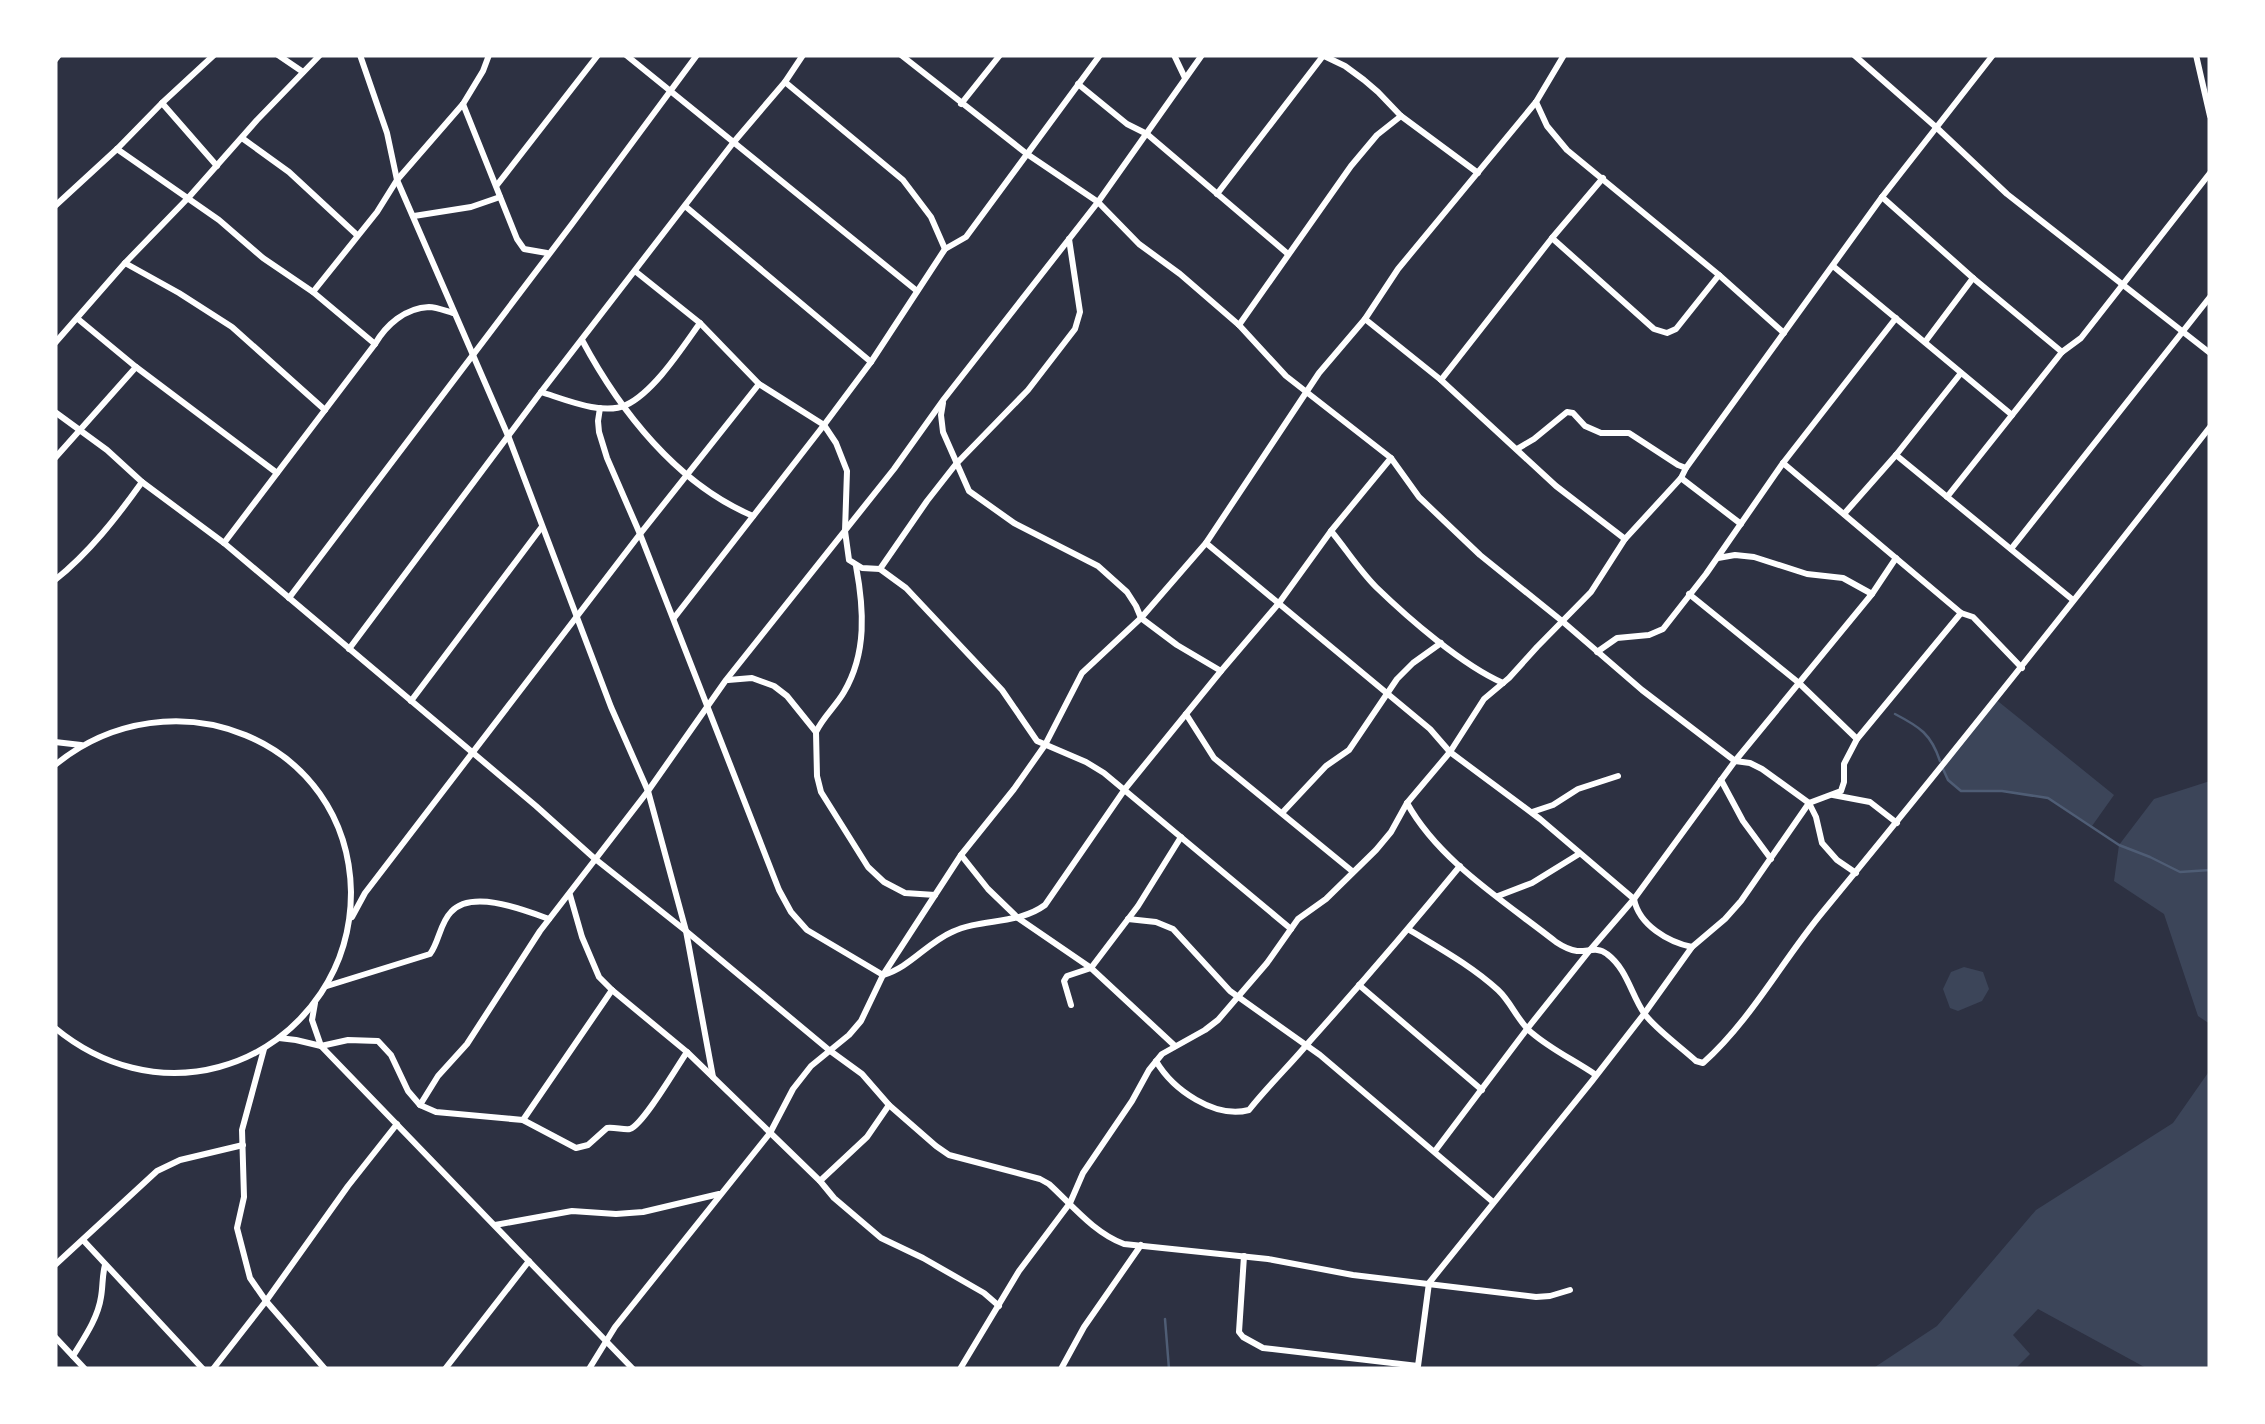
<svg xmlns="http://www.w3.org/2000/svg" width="2265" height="1424" viewBox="0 0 2265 1424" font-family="Manrope,sans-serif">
	<rect width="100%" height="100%" fill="#2d3142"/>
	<!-- green -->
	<g fill="#3c4559">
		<polygon points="1994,698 2114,795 2092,826 2048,798 2002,791 1961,791 1948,780 1941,765"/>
		<polygon points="2210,781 2210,1024 2198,1016 2164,914 2114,881 2119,845 2154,799"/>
		<polygon points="1964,967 1983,972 1989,989 1982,1001 1958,1011 1950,1008 1943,989 1951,972"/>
		<polygon points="2210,1070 2210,1369 2148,1369 2038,1309 2013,1335 2030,1354 2015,1369 1872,1369 1937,1326 2036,1210 2173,1123"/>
	</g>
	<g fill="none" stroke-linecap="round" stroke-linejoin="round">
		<!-- stream -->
		<g stroke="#4f5d75" stroke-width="2.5">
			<path d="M1895 714C1920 727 1931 734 1940 761"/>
			<polyline points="1943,769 1948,780 1961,791 2002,791 2048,798 2119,845 2150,857 2180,872 2210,870"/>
			<polyline points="1165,1319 1169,1369"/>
		</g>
		<!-- minor -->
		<g stroke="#fff" stroke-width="6">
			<polyline points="278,55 303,72"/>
			<polyline points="360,55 387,133 397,180 509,438 611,707 648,791 686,931 713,1077"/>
			<polyline points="626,55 917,291"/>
			<polyline points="901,55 1027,154 1098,202 1139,244 1180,274 1239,325 1286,376 1391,458 1419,497 1480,555 1562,621 1642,690 1735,761 1750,763 1762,769 1809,803 1816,817 1822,843 1837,860 1856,873"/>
			<polyline points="1174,55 1185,78"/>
			<polyline points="1322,55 1345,66 1364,80 1378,92 1401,116 1478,173"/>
			<polyline points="1854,55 1937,128 2007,194 2210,353"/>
			<polyline points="2196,55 2210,116"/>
			<polyline points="55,60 59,55"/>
			<polyline points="785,82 903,180 931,217 945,249"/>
			<polyline points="1078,84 1127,124 1147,134 1288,254"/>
			<polyline points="1536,102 1547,126 1567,150 1719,275 1784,333"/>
			<polyline points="162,103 217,166"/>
			<polyline points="463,104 517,239 524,249 547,253"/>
			<polyline points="961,104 1000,55"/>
			<polyline points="242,138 289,172 357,235"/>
			<polyline points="117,149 219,220 263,258 313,292 375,344"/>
			<polyline points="497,185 598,55"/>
			<polyline points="1217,194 1323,56"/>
			<polyline points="1882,197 1973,278 2062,352"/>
			<polyline points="55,206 117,149 162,103 214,55"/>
			<polyline points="685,206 871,362"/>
			<polyline points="414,216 471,207 500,197"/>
			<polyline points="1552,238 1654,329 1667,333 1676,329 1719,275"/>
			<polyline points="125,263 179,293 232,327 325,410"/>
			<polyline points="1833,266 2012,415"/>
			<polyline points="635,271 700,323 759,384 824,425 836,443 847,471 845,531 849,560 862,568 880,569 906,588 1002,690 1037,741 1086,762 1104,773 1291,929"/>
			<polyline points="313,292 377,212 397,180 463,104 483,71 489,55"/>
			<polyline points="78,319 136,367 277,473"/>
			<polyline points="1365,319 1441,380 1556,486 1625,539"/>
			<polyline points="1239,325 1351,166 1377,135 1401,116"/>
			<path d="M582 340C620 411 677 484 753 516"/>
			<polyline points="1925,342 1973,278"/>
			<polyline points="55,343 125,263 189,197 257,120 320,55"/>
			<polyline points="1441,380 1552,238 1603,178"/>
			<path d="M541 392C564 399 603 416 626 405 654 392 682 348 700 323"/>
			<polyline points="943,403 941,415 943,432 969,491 1014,523 1098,566 1127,592 1136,606 1141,618 1177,645 1221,671"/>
			<path d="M600 408 598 421 599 432 607 458 640 534 779 890 791 912 807 930 883 975C909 968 927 943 952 932 981 918 1018 925 1045 905L1125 789 1221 671 1279 603 1331 531 1391 458"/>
			<path d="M55 412 107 450 142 482 224 543 536 806 594 858 686 931 829 1050 862 1074 889 1105 936 1146 949 1155 1040 1179 1049 1184C1072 1205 1094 1233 1124 1244L1268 1259 1353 1275 1536 1297 1550 1296 1570 1290"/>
			<polyline points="1517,449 1534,439 1567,412 1573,413 1585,426 1601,433 1629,433 1678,465 1686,468"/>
			<polyline points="1896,455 2073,600"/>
			<polyline points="55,458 136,367"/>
			<polyline points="1783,463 1961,613 1973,617 2022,668"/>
			<polyline points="1681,478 1741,524"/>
			<polyline points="1947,497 2062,352 2081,338 2210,173"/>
			<polyline points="1844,514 1896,455 1961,373"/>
			<path d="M1331 531C1346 549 1359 570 1376 587 1408 618 1462 665 1503 683"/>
			<path d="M224 543 375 344C386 325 405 308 429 307 436 307 446 311 453 313"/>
			<path d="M1206 543 1430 729 1450 752 1540 819 1634 899C1639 925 1668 942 1692 947"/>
			<polyline points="2011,549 2210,297"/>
			<polyline points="1718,558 1735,555 1754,557 1807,574 1843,578 1872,594"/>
			<polyline points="880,569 927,501 956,464 1028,390 1075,329 1080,312 1069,239"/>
			<path d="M55 580C89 553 117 517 142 482"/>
			<polyline points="1689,594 1799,683 1857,739"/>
			<polyline points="289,598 572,224 697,55"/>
			<polyline points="674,618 824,425 871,362 945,249 966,237 1100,55"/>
			<polyline points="349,649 541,392 733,143 785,82 803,55"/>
			<polyline points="1597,652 1617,638 1649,635 1663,629 1706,574 1783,463 1896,318"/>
			<polyline points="728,680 752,678 774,686 787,696 816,732 817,776 821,792 868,867 884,882 905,893 935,895"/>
			<polyline points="411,701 541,528"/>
			<polyline points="1186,714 1214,758 1352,871"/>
			<path d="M816 732C823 717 836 706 844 692 867 653 864 609 856 566"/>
			<polyline points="55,742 81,745"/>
			<path d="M55 765C171 670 348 738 351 892 351 928 341 963 321 993 297 1029 261 1056 219 1067 160 1083 101 1066 55 1028"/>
			<polyline points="1721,780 1743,821 1771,859"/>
			<polyline points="1833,795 1870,802 1897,823"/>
			<path d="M1407 803C1439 861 1504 901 1556 942 1562 946 1569 950 1577 951 1588 952 1597 946 1607 954 1627 969 1631 994 1644 1013 1653 1027 1682 1048 1696 1061L1703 1063C1750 1021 1781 963 1821 914 1953 754 2082 591 2210 427"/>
			<polyline points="1532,812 1553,805 1578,789 1618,776"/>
			<polyline points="1282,813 1326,766 1349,750 1397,679 1413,663 1441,643"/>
			<polyline points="961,855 988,889 1018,918 1091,968 1175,1046"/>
			<polyline points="570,895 582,937 599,977 612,990 687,1052 820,1181 834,1198 881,1238 923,1258 984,1293 999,1306"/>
			<polyline points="1498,896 1532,883 1579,854"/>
			<polyline points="352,917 365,893 640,534 759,384"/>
			<polyline points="1128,919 1156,922 1173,929 1230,991 1320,1055 1493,1202"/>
			<path d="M1408 929C1439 948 1472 966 1498 990 1512 1003 1518 1022 1532 1033 1552 1050 1574 1060 1596 1075"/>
			<polyline points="1359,985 1482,1090"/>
			<path d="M327 986 430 954C439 942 440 923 451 912 472 889 524 910 549 919"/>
			<polyline points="315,1003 312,1020 321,1046 633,1369"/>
			<polyline points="1071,1005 1064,981 1067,976 1091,968 1138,906 1181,837"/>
			<path d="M279 1038 296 1040 321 1046 348 1040 378 1041 391 1055 408 1091 420 1105 436 1112 523 1120 576 1148 588 1145 607 1128C614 1127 624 1130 630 1129 643 1125 678 1065 687 1052"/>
			<polyline points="264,1049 242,1130 244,1197 237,1228 250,1278 266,1301 325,1369"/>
			<path d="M1156 1061C1173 1090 1215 1119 1249 1110 1268 1086 1290 1065 1310 1041 1361 984 1411 926 1460 866"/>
			<polyline points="420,1105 438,1076 467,1044 540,931 648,791 726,680 894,469 944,399 1098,202 1202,55"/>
			<polyline points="523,1120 612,990"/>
			<polyline points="1435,1151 1527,1029 1590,950 1634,899 1735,761 1872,594 1896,558"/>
			<polyline points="820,1181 867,1137 889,1105"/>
			<polyline points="495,1225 572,1211 616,1214 643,1212 719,1194"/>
			<polyline points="83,1240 203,1369"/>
			<polyline points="1244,1256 1239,1332 1243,1337 1263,1348 1418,1366 1429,1283 1592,1081 1644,1014 1692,947 1725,919 1741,901 1809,803 1841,791 1844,782 1844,764 1857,739 1961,613"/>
			<polyline points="55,1265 157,1171 180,1160 243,1145"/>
			<polyline points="55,1337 85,1369"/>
			<path d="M73 1356C84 1338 98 1318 101 1297 103 1286 102 1276 105 1265"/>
			<polyline points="213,1369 266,1301 348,1186 397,1124"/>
			<polyline points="445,1369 529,1261"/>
			<polyline points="589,1369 615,1327 770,1133 793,1089 811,1066 849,1035 861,1021 883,975 961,855 1014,789 1045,745 1082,673 1141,618 1206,543 1319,373 1365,319 1398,269 1536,102 1564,55"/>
			<polyline points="960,1369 1019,1271 1070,1203 1083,1173 1132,1101 1149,1070 1162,1054 1205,1030 1218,1020 1267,963 1298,919 1326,899 1376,850 1391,832 1407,803 1450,752 1484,699 1509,678 1537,647 1591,592 1625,539 1681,478 1686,468 1882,197 1993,55"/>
			<polyline points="1061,1369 1084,1327 1141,1245"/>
		</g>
	</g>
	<!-- border -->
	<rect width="2265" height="1424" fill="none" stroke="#ffffff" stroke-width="115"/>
</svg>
